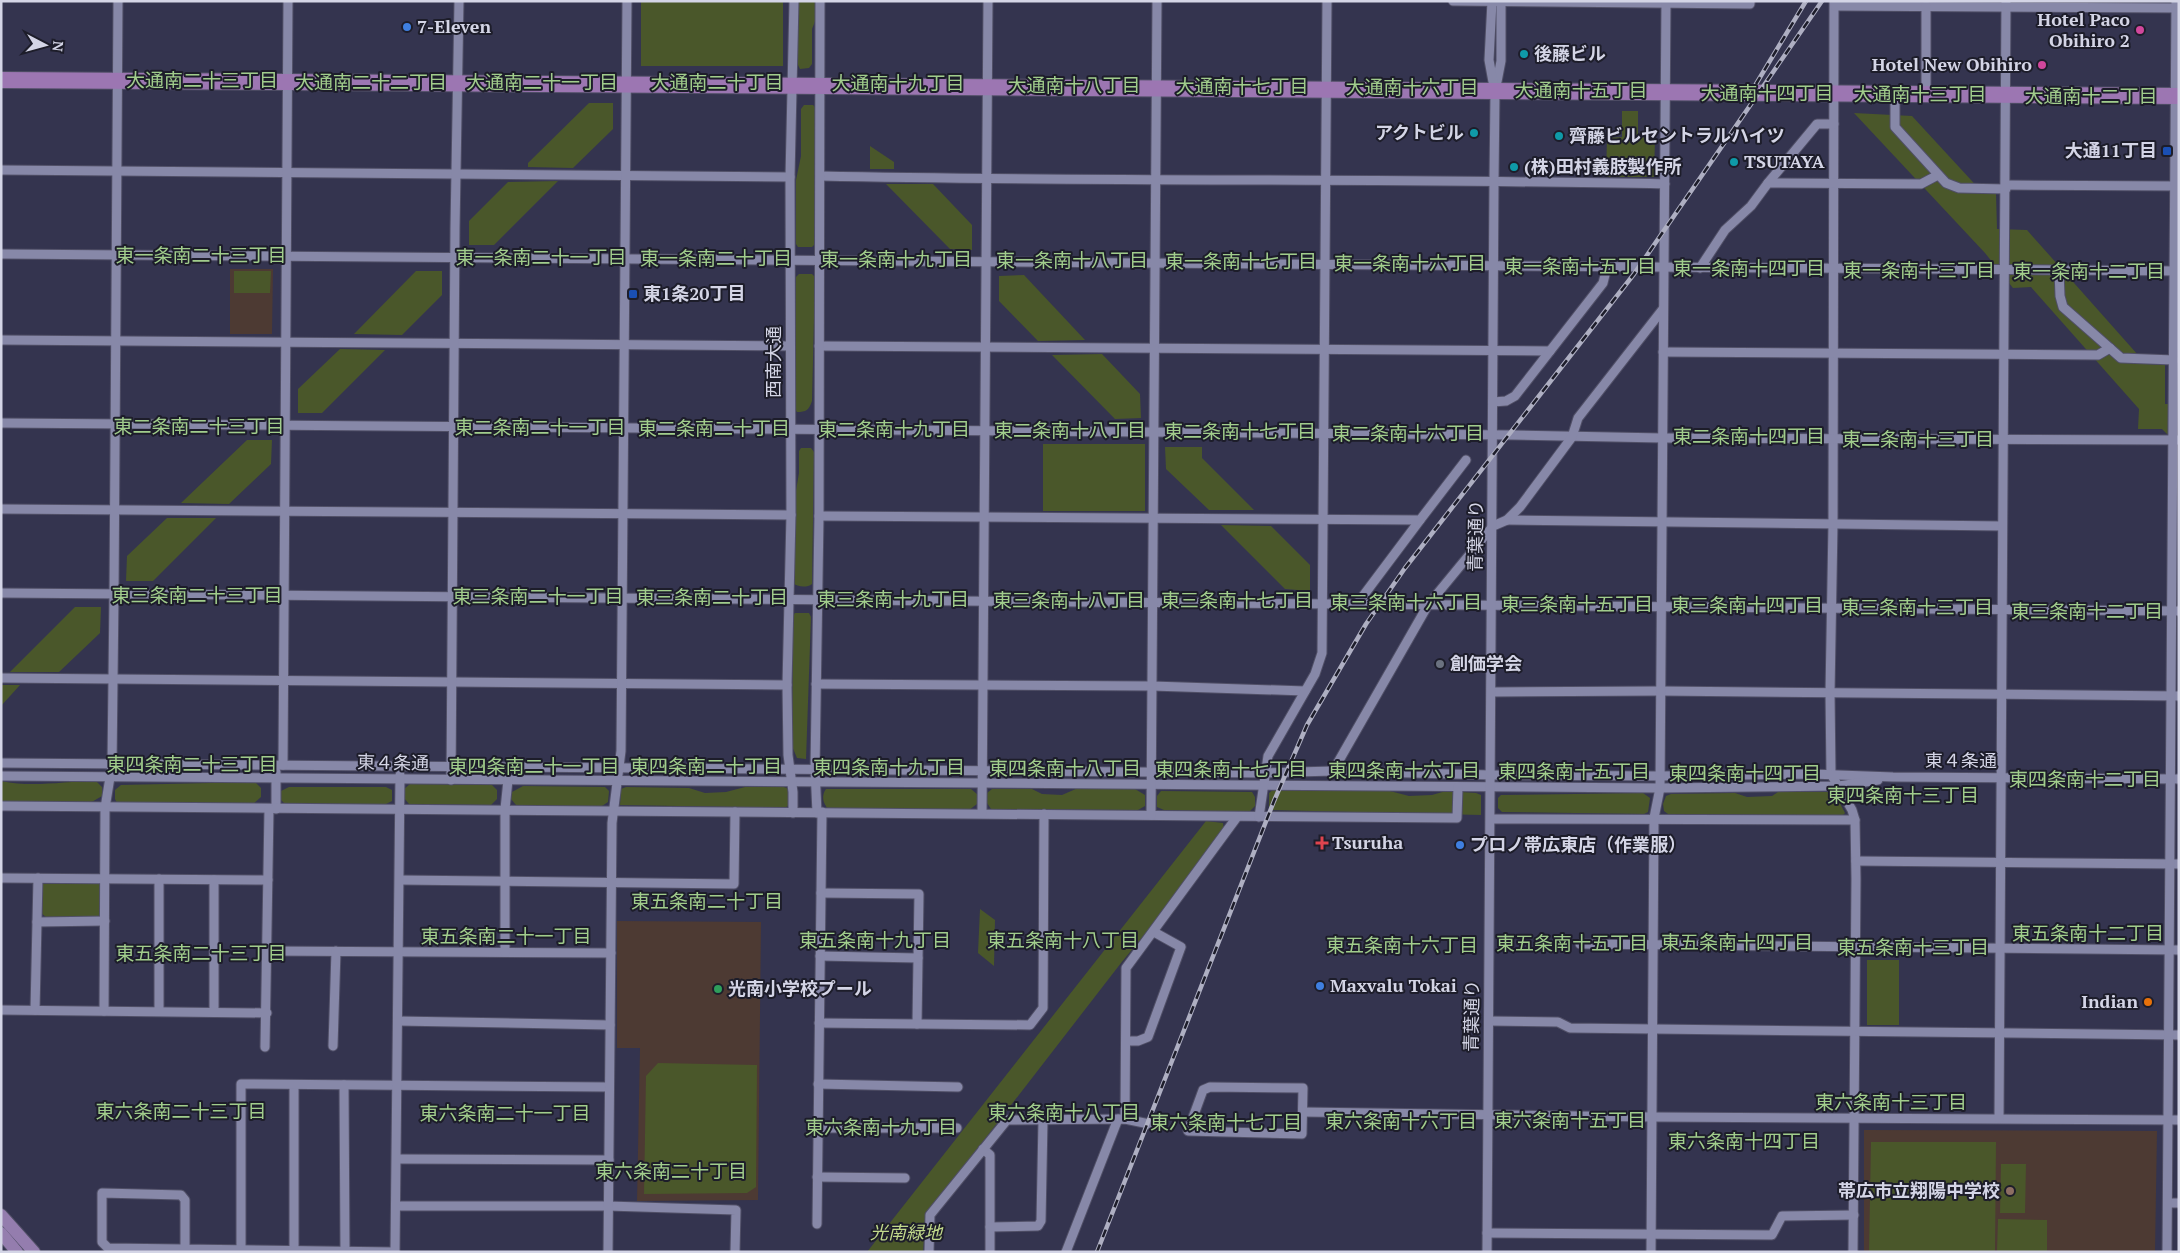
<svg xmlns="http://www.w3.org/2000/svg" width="2180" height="1253" viewBox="0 0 2180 1253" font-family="'PT Serif','Noto Sans JP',serif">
	<rect width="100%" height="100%" fill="#34344f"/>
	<!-- education -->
	<g fill="#4d3a33">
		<polygon points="230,269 273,269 272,334 230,334"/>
		<polygon points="617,921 761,922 758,1200 637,1201 640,1048 617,1048"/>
		<polygon points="1864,1130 2157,1131 2155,1252 1864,1252"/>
	</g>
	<!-- green -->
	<g fill="#4a572a">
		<rect x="641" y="1" width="142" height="65"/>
		<polygon points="798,1 816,1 816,19 812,29 812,64 809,68 800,69 798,65"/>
		<polygon points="589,103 613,103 613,129 573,168 528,167 528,163"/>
		<polygon points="804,105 813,105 816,108 817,174 814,245 812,247 798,247 796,244 796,180 801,156 801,109"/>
		<polygon points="1622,111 1638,111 1638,137 1655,138 1654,177 1606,177 1607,138 1622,137"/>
		<polygon points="1854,113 1912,116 1983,193 1996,194 1997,229 2027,230 2146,364 2165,365 2165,404 2179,404 2179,446 2162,429 2138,429 2139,409 2031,287 2013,288 1985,253"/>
		<polygon points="870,146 894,162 894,169 870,169"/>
		<polygon points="558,181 494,245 469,245 469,221 508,182"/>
		<polygon points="886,184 933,184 972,225 972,250 950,249"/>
		<polygon points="234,271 271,271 270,293 234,293"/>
		<polygon points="416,271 442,271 442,295 402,335 354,334"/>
		<path d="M799 274H812L815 277 812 401C809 410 806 412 797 412L794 407 796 277Z"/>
		<polygon points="1024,275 1085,340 1038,341 999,301 999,276"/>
		<polygon points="340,349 385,350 322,413 298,413 298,389"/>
		<polygon points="1102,354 1140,394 1141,418 1115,419 1052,355"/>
		<polygon points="247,440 272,440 271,464 229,504 181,503"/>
		<rect x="1043" y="444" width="102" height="67"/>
		<polygon points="1165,447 1202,447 1202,458 1254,510 1209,510 1166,469"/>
		<path d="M801 448H811L814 452 812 584C807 588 797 587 793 583L794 502 799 473V451Z"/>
		<polygon points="167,518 216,518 153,581 126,581 127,556"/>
		<polygon points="1221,525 1271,526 1310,565 1310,591 1285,589"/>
		<polygon points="75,607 101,607 100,633 59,672 10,672"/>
		<polygon points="795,613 809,613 811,617 806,759 797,758 792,746 793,616"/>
		<polygon points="1,685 20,685 1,706"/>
		<path d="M1 781C34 788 63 781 96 781L102 787V796L90 803 1 802Z"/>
		<polygon points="255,782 261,788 261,797 253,804 117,803 115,799 115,790 121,785"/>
		<polygon points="410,784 492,785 497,790 497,799 491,805 409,804 404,798 403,790"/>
		<polygon points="523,786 605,787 609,791 608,802 599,808 516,805 511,799 512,792"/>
		<polygon points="289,787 386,787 392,790 392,801 384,805 285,804 281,800 281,791"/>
		<polygon points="626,787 689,788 705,793 726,792 745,787 784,787 789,789 789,805 785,808 620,805 621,789"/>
		<polygon points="1078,788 1135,789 1145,795 1145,806 1138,810 991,809 987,803 987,793 992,789 1032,789 1042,794 1062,795"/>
		<path d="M826 789H971L978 795 977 804 969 810 828 809C823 803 821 796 826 789Z"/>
		<polygon points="1274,789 1386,790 1409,796 1432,795 1446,791 1476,793 1481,795 1481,815 1269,810 1269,793"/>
		<polygon points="1161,791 1252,792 1255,797 1255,806 1249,812 1164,810 1157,807 1157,796"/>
		<polygon points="1778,792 1834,792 1845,813 1842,816 1668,814 1664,811 1663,804 1666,796 1671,794 1735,793 1747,797 1772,796"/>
		<polygon points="1643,793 1650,798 1648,812 1644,814 1502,812 1498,808 1498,798 1501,795"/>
		<polygon points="1206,821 1223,823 1224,830 1153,924 1121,963 926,1215 923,1252 867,1252"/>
		<polygon points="101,883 100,917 47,918 40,912 41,884"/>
		<polygon points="980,909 995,920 994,966 978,953"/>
		<rect x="1867" y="960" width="32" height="65"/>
		<polygon points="658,1063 757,1065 756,1187 747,1193 644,1194 646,1076"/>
		<polygon points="1871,1142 1996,1142 1995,1252 1869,1252"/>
		<polygon points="2001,1164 2026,1164 2025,1213 2000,1213"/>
		<polygon points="1998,1219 2047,1220 2047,1252 1997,1252"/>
	</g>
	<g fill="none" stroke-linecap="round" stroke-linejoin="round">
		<!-- minor casing -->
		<g stroke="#504f66" stroke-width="11">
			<g id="minor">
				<polyline points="1453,1 1750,4 1750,1"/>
				<polyline points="1834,1 1833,524 1830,693 1831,774 1852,810 1855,820 1856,879 1853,1252"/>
				<polyline points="1835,6 2179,8"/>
				<polyline points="1926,6 1926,95"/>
				<polyline points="1496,87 1501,61 1501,1"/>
				<polyline points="1895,95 1895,127 1946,183 1959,188 2006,189"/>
				<polyline points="1,170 790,177"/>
				<path d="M821 176C1102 182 1383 178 1665 184"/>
				<polyline points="1768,183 1817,124 1834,124"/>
				<polyline points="2006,185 2179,186"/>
				<polyline points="1,254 2179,271"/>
				<polyline points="1700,268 1725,230 1751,206 1768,183 1921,184 1938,175"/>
				<polyline points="2059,270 2060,296 2063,307 2121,358 2174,360"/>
				<polyline points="1,340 790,346"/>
				<polyline points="819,346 1550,351"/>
				<polyline points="1663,352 2098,355 2110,348"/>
				<polyline points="1493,402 1506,401 1515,396 1603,283 1607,267"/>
				<polyline points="1,423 1511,435 1662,438 2179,440"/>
				<polyline points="1,509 791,515"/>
				<polyline points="819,516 1420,520 1466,460"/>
				<polyline points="1507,520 2002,526"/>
				<polyline points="1,593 2179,611"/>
				<polyline points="1357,604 1420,520"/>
				<polyline points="1,678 787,685"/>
				<polyline points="816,684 1152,686 1305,691"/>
				<polyline points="1492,692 1661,691 2179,696"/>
				<polyline points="1,763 1265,773 1333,771 1491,775 1660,776 1812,774 1893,777 2179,779"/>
				<polyline points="283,765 288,1"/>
				<polyline points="1333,771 1428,605 1493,526 1507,520 1520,507 1572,437 1578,418 1663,309"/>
				<polyline points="276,772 276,809"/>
				<polyline points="1,776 1660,788 1839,786 1878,780"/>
				<polyline points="451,780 455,228 459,1"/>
				<polyline points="1,806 1457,818 1458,787"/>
				<polyline points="793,813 793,792 788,755 787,685 791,515 790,177 794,1"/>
				<polyline points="817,813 815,769 819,516 820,1"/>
				<polyline points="982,813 988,1"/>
				<polyline points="1151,815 1157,1"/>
				<polyline points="1259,817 1268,756 1315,674 1322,653 1327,1"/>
				<polyline points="1491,819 1855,820"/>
				<polyline points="1856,861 2179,864"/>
				<polyline points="1,878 268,880"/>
				<polyline points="159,879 159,1011"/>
				<polyline points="214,880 214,1012"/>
				<polyline points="400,880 734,884 735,812"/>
				<polyline points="821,893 919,894 917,1024"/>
				<polyline points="37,922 105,921"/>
				<polyline points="1580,944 2179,950"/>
				<polyline points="267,951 611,953"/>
				<polyline points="505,952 505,809 508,780"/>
				<polyline points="820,956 918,958"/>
				<polyline points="1,1010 267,1013"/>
				<polyline points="35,1010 38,878"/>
				<polyline points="104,1011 105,808 112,765 114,594 118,1"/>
				<polyline points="398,1021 610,1025"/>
				<polyline points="1489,1021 1558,1022 1570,1028 2179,1035"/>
				<polyline points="819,1023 1030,1025 1043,1008 1044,814"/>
				<polyline points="1126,1041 1138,1041 1148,1037 1181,947 1154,932"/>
				<polyline points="333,1046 336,951"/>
				<polyline points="265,1047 269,809"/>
				<polyline points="818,1084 958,1087"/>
				<polyline points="294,1085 294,1250"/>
				<polyline points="344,1085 345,1251"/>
				<polygon points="1210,1087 1303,1088 1302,1134 1188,1131 1203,1090"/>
				<polyline points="1303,1112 1652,1117 2179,1120"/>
				<polyline points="1999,1118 2006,1"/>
				<polyline points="1125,1119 1126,968 1237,817"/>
				<polyline points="818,1128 957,1128"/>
				<polyline points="983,1149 990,1155 990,1252"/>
				<polyline points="397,1159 609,1160"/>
				<polyline points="817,1177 905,1178"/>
				<polyline points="2168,1203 2179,1203"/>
				<polyline points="396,1206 608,1206 736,1210 735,1252"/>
				<polyline points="817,1224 822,812"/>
				<polyline points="990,1227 1038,1226 1041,1221 1043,1120"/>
				<polyline points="1487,1233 1772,1235 1782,1216 1854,1215"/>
				<polyline points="241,1250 241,1084 609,1087"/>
				<polyline points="185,1252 185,1200 181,1195 102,1193 102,1242 108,1248 395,1252"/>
				<polyline points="395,1252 400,775"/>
				<polyline points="608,1252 612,823 621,751 627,1"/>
				<polyline points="929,1252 930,1215 1007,1120 1125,1119 1159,1126"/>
				<polyline points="1066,1252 1118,1119"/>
				<polyline points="1487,1252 1494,180 1495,93 1489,60 1492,1"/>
				<polyline points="1651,1252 1654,818 1660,788 1666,1"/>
				<polyline points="2167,1252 2176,1"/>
			</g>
		</g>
		<!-- major casing -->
		<g stroke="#504f66" stroke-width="14">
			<g id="major">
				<polyline points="1,1215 34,1252"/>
				<polyline points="1,1233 17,1252"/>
			</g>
		</g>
		<!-- highway casing -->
		<g stroke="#504f66" stroke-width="18">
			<polyline id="highway" points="1,80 2179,96"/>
		</g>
		<!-- minor -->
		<use href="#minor" stroke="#8788a8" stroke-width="9"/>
		<!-- major -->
		<use href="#major" stroke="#947dae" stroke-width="12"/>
		<!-- highway -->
		<use href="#highway" stroke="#9c76b2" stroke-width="16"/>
		<!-- rail casing -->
		<g stroke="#aeafc2" stroke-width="4.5">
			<g id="rail">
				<polyline points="1756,84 1806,1"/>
				<polyline points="1097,1252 1274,801 1307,725 1366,624 1405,568 1634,274 1822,1"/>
			</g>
		</g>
		<!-- rail -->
		<use href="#rail" stroke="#1d1d2a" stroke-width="2.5" stroke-dasharray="8" stroke-linecap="butt"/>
	</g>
	<!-- markers -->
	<g fill="#3f7fe0" stroke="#1d1d2a" stroke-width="2">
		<circle cx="407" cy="27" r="5"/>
		<circle cx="1460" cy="845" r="5"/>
		<circle cx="1320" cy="986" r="5"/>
	</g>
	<g fill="#d1479c" stroke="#1d1d2a" stroke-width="2">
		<circle cx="2140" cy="30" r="5"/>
		<circle cx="2042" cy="65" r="5"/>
	</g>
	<g fill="#0f9aa8" stroke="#1d1d2a" stroke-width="2">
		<circle cx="1524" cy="54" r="5"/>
		<circle cx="1474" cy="133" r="5"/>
		<circle cx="1559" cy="136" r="5"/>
		<circle cx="1734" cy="162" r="5"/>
		<circle cx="1514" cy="167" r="5"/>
	</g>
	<g fill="#1a4fb4" stroke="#1d1d2a" stroke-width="2">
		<rect x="2162" y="146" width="10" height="10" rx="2.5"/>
		<rect x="628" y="289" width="10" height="10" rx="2.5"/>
	</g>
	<circle fill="#6b7280" stroke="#1d1d2a" stroke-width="2" cx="1440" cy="664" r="5"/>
	<path fill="#e0444e" stroke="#1d1d2a" stroke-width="2" d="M1319.5 835.5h5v5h5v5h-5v5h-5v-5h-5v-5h5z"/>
	<circle fill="#2e9e5b" stroke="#1d1d2a" stroke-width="2" cx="718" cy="989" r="5"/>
	<circle fill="#e8710a" stroke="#1d1d2a" stroke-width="2" cx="2148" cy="1002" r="5"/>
	<circle fill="#8d6e63" stroke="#1d1d2a" stroke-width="2" cx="2010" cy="1191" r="5"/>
	<g text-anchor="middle" stroke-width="4" stroke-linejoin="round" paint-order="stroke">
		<!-- poi labels -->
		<g font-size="18" font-weight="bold" fill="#d4d5e6" stroke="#1d1d2a" text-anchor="start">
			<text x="2130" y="26" text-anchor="end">Hotel Paco<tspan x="2130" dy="21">Obihiro 2</tspan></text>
			<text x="417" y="33">7-Eleven</text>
			<text x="1534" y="60">後藤ビル</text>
			<text x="2032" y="71" text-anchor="end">Hotel New Obihiro</text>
			<text x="1464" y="139" text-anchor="end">アクトビル</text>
			<text x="1569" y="142">齊藤ビルセントラルハイツ</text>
			<text x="2157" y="157" text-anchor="end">大通11丁目</text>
			<text x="1744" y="168">TSUTAYA</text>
			<text x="1524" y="173">(株)田村義肢製作所</text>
			<text x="643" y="300">東1条20丁目</text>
			<text x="1450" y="670">創価学会</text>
			<text x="1332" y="849">Tsuruha</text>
			<text x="1470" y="851">プロノ帯広東店（作業服）</text>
			<text x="1330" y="992">Maxvalu Tokai</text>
			<text x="728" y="995">光南小学校プール</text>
			<text x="2138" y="1008" text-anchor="end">Indian</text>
			<text x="2000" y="1197" text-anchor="end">帯広市立翔陽中学校</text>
		</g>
		<!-- street labels -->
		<g font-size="18" fill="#d4d5e6" stroke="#1d1d2a">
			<text transform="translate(774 362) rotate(-90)" y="6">西南大通</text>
			<text transform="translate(1476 536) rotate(-89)" y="6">青葉通り</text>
			<text x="1961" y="767">東４条通</text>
			<text transform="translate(393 763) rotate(1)" y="6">東４条通</text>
			<text transform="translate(1472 1016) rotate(-89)" y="6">青葉通り</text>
		</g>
		<!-- park labels -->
		<g font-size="18" font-style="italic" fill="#c1d98b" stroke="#1d1d2a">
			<text x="906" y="1239">光南緑地</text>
		</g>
		<!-- neighbourhood labels -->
		<g font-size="19" fill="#a1cd8c" stroke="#1d1d2a">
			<text x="202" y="87">大通南二十三丁目</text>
			<text x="371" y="89">大通南二十二丁目</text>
			<text x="542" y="89">大通南二十一丁目</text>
			<text x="717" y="89">大通南二十丁目</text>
			<text x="898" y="90">大通南十九丁目</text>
			<text x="1074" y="92">大通南十八丁目</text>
			<text x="1242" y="93">大通南十七丁目</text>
			<text x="1412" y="94">大通南十六丁目</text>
			<text x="1581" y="97">大通南十五丁目</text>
			<text x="1767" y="100">大通南十四丁目</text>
			<text x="1920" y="101">大通南十三丁目</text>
			<text x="2091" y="103">大通南十二丁目</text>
			<text x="201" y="262">東一条南二十三丁目</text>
			<text x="541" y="264">東一条南二十一丁目</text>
			<text x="716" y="265">東一条南二十丁目</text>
			<text x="896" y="266">東一条南十九丁目</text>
			<text x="1072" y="267">東一条南十八丁目</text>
			<text x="1241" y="268">東一条南十七丁目</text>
			<text x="1410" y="270">東一条南十六丁目</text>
			<text x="1580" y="273">東一条南十五丁目</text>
			<text x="1749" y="275">東一条南十四丁目</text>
			<text x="1919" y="277">東一条南十三丁目</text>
			<text x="2089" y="278">東一条南十二丁目</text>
			<text x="199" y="433">東二条南二十三丁目</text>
			<text x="540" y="434">東二条南二十一丁目</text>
			<text x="714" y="435">東二条南二十丁目</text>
			<text x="894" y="436">東二条南十九丁目</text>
			<text x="1070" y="437">東二条南十八丁目</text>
			<text x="1240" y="438">東二条南十七丁目</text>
			<text x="1408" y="440">東二条南十六丁目</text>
			<text x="1749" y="443">東二条南十四丁目</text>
			<text x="1918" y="446">東二条南十三丁目</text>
			<text x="197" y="602">東三条南二十三丁目</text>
			<text x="538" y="603">東三条南二十一丁目</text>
			<text x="712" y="604">東三条南二十丁目</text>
			<text x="893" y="606">東三条南十九丁目</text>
			<text x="1069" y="607">東三条南十八丁目</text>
			<text x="1237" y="607">東三条南十七丁目</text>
			<text x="1406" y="609">東三条南十六丁目</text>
			<text x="1577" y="611">東三条南十五丁目</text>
			<text x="1747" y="612">東三条南十四丁目</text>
			<text x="1917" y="614">東三条南十三丁目</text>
			<text x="2087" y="618">東三条南十二丁目</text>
			<text x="192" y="771">東四条南二十三丁目</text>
			<text x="534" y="773">東四条南二十一丁目</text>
			<text x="706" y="773">東四条南二十丁目</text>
			<text x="889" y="774">東四条南十九丁目</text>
			<text x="1065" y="775">東四条南十八丁目</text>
			<text x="1231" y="776">東四条南十七丁目</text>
			<text x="1404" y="777">東四条南十六丁目</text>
			<text x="1574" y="778">東四条南十五丁目</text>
			<text x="1745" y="780">東四条南十四丁目</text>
			<text x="2085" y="786">東四条南十二丁目</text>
			<text x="1903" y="802">東四条南十三丁目</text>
			<text x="707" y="908">東五条南二十丁目</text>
			<text x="2088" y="940">東五条南十二丁目</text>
			<text x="506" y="943">東五条南二十一丁目</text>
			<text x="875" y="947">東五条南十九丁目</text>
			<text x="1063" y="947">東五条南十八丁目</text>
			<text x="1737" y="949">東五条南十四丁目</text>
			<text x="1572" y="950">東五条南十五丁目</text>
			<text x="1402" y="952">東五条南十六丁目</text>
			<text x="1913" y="954">東五条南十三丁目</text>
			<text x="201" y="960">東五条南二十三丁目</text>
			<text x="1891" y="1109">東六条南十三丁目</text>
			<text x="181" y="1118">東六条南二十三丁目</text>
			<text x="1064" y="1119">東六条南十八丁目</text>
			<text x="505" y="1120">東六条南二十一丁目</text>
			<text x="1570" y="1127">東六条南十五丁目</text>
			<text x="1401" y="1128">東六条南十六丁目</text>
			<text x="1226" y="1129">東六条南十七丁目</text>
			<text x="881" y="1134">東六条南十九丁目</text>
			<text x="1744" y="1148">東六条南十四丁目</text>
			<text x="671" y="1178">東六条南二十丁目</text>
		</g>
	</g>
	<!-- border -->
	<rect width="2180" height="1253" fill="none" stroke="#d4d5e6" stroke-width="5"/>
	<!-- north arrow -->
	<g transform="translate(45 45) rotate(96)" stroke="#1d1d2a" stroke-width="4" paint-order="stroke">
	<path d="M0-4L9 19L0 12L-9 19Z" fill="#d4d5e6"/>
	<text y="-8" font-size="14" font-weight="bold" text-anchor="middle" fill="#d4d5e6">N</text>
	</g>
</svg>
